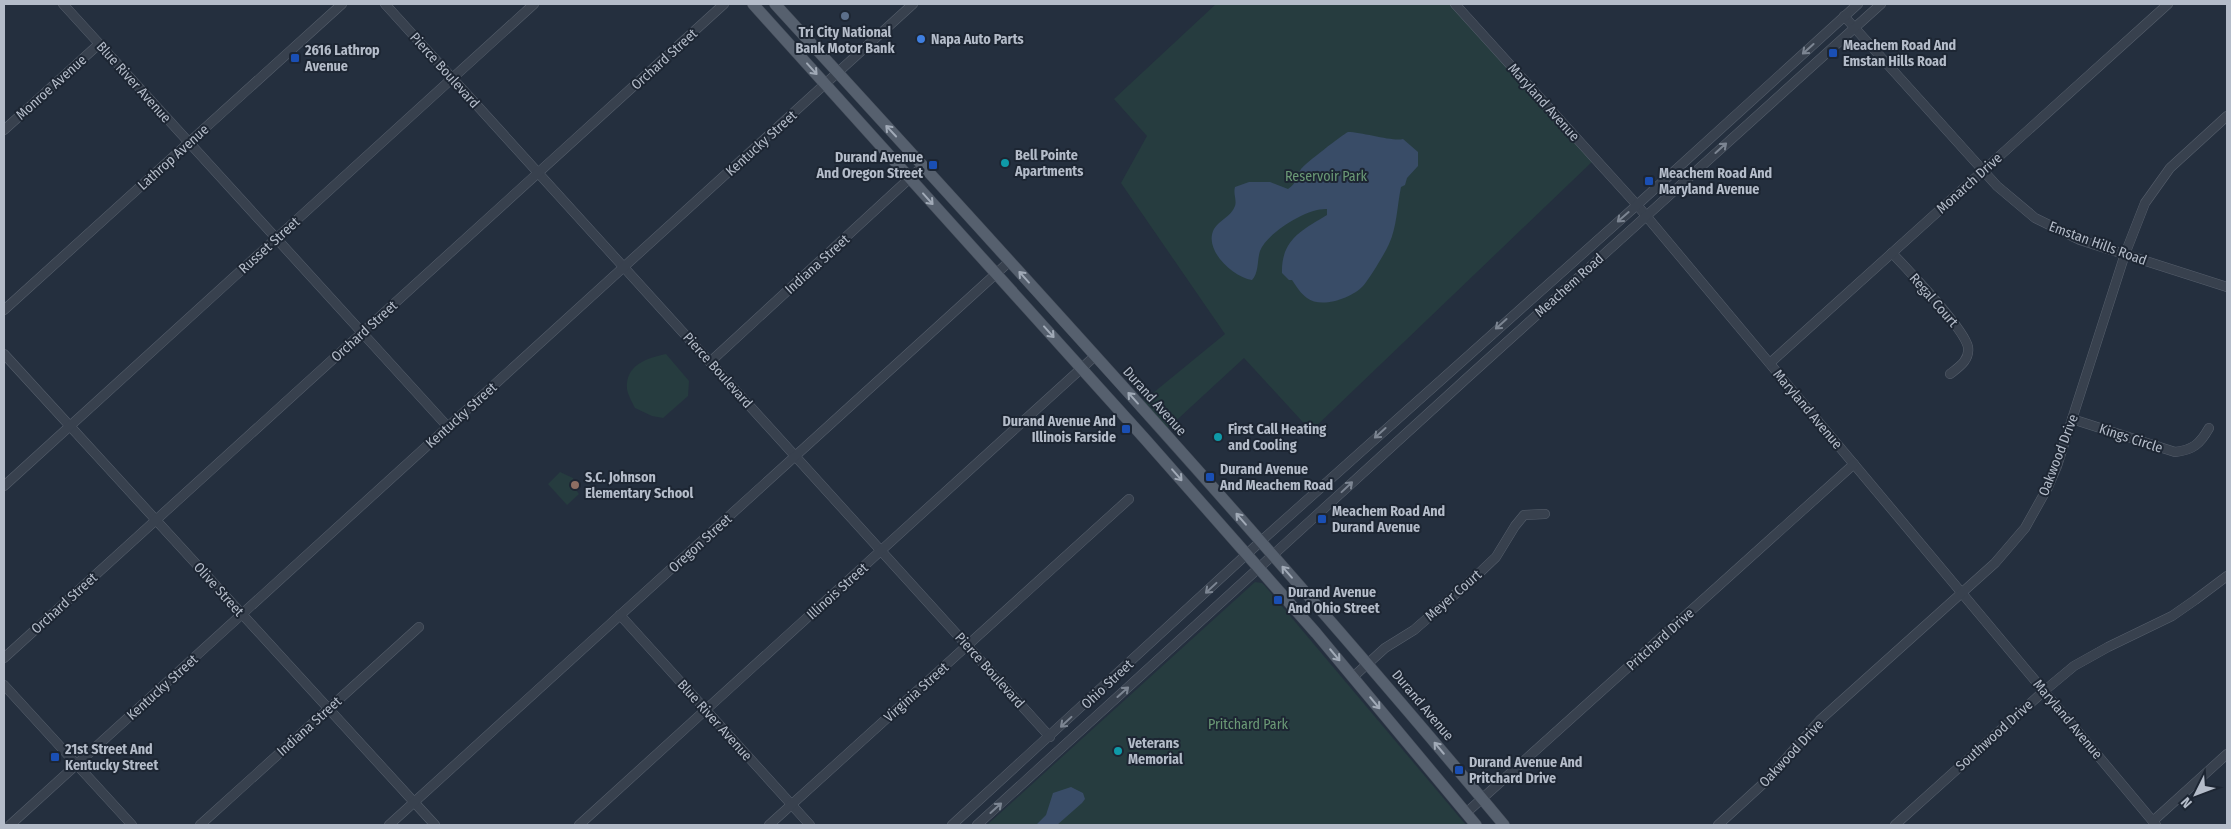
<svg xmlns="http://www.w3.org/2000/svg" width="2231" height="829" viewBox="0 0 2231 829" font-family="'Fira Sans Condensed',sans-serif">
	<rect width="100%" height="100%" fill="#242f3e"/>
	<!-- green -->
	<g fill="#263c3f">
		<polygon points="1216,4 1455,4 1595,159 1311,431 1244,358 1167,429 1142,402 1225,334 1121,183 1147,136 1114,99"/>
		<path d="M666 354 689 381 688 396 663 418 652 416 635 408C632 402 628 395 627 389 625 365 647 358 666 354Z"/>
		<polygon points="560,472 573,478 576,490 579,494 567,505 548,484"/>
		<polygon points="1255,582 1262,583 1265,586 1466,825 987,825"/>
	</g>
	<!-- water -->
	<g fill="#394c67">
		<path d="M1348 132C1362 132 1394 142 1403 139L1418 152V166L1407 178 1405 185 1401 187C1397 206 1397 227 1389 244 1385 253 1370 278 1363 286 1352 298 1321 309 1307 298 1301 294 1296 286 1292 280H1289L1282 273C1281 240 1302 230 1327 215V209C1307 208 1268 232 1260 251 1257 260 1259 273 1252 280 1233 277 1203 250 1214 229 1219 220 1231 217 1235 206 1237 200 1233 194 1235 187L1249 182H1270L1288 189C1297 183 1296 177 1301 169 1306 163 1342 135 1348 132Z"/>
		<polygon points="1071,787 1083,793 1085,799 1082,803 1057,825 1036,825 1046,815 1053,793"/>
	</g>
	<g fill="none" stroke-linecap="round" stroke-linejoin="round">
		<!-- minor casing -->
		<g stroke="#565f6c" stroke-width="10">
			<g id="minor">
				<polyline points="63,4 448,427"/>
				<polyline points="385,4 1050,737"/>
				<polyline points="1455,4 1637,205 2156,825"/>
				<polyline points="1844,16 1997,186 2035,218 2080,240 2227,287"/>
				<polyline points="4,130 99,44"/>
				<path d="M1892 253C1908 270 1964 328 1968 347 1970 360 1959 367 1950 374"/>
				<polyline points="4,310 342,4"/>
				<polyline points="4,354 435,825"/>
				<polyline points="710,362 923,166"/>
				<polyline points="1770,363 2168,4"/>
				<path d="M2072 419 2175 452C2193 450 2200 444 2209 428"/>
				<polyline points="4,486 534,4"/>
				<polyline points="620,615 810,825"/>
				<polyline points="4,658 724,4"/>
				<polyline points="1353,677 1385,648 1414,630 1476,576 1496,557 1515,526 1524,515 1545,514"/>
				<polyline points="4,685 132,825"/>
				<polyline points="1466,813 1854,464"/>
				<polyline points="2153,821 2227,754"/>
				<polyline points="10,825 913,4"/>
				<polyline points="200,825 419,627"/>
				<polyline points="389,825 1010,261"/>
				<polyline points="579,825 1095,356"/>
				<polyline points="769,825 1129,499"/>
				<polyline points="952,825 1260,542 1637,205 1858,4"/>
				<polyline points="977,825 1467,378 1881,4"/>
				<polyline points="1718,825 1766,781 1820,720 1995,563 2025,528 2048,487 2057,466 2125,254 2145,203 2170,168 2227,116"/>
				<polyline points="1895,825 2044,691 2074,666 2108,647 2172,616 2195,600 2227,576"/>
			</g>
		</g>
		<!-- major casing -->
		<g stroke="#414a57" stroke-width="12">
			<g id="major">
				<polyline points="753,4 1145,439 1316,633 1476,825"/>
				<path d="M775 4C1022 274 1270 544 1504 825"/>
			</g>
		</g>
		<!-- minor -->
		<use href="#minor" stroke="#38414e" stroke-width="9"/>
		<!-- major -->
		<use href="#major" stroke="#56606e" stroke-width="11"/>
	</g>
	<!-- one-way arrows -->
	<defs><path id="oneway-shaft" d="M-6 0H5M1.5-3L5.5 0L1.5 3" fill="none" stroke-width="1.6" stroke-linecap="round" stroke-linejoin="round" transform="scale(1.25)"/></defs>
	<g stroke="#7c8592">
		<use href="#oneway-shaft" transform="translate(1808 49) rotate(138)"/>
		<use href="#oneway-shaft" transform="translate(1721 148) rotate(-42)"/>
		<use href="#oneway-shaft" transform="translate(1623 217) rotate(139)"/>
		<use href="#oneway-shaft" transform="translate(1501 324) rotate(138)"/>
		<use href="#oneway-shaft" transform="translate(1380 433) rotate(138)"/>
		<use href="#oneway-shaft" transform="translate(1347 487) rotate(-43)"/>
		<use href="#oneway-shaft" transform="translate(1211 588) rotate(137)"/>
		<use href="#oneway-shaft" transform="translate(1123 692) rotate(-42)"/>
		<use href="#oneway-shaft" transform="translate(1066 722) rotate(137)"/>
		<use href="#oneway-shaft" transform="translate(996 808) rotate(-42)"/>
	</g>
	<g stroke="#a1aab7">
		<use href="#oneway-shaft" transform="translate(812 69) rotate(48)"/>
		<use href="#oneway-shaft" transform="translate(891 131) rotate(-133)"/>
		<use href="#oneway-shaft" transform="translate(928 199) rotate(48)"/>
		<use href="#oneway-shaft" transform="translate(1024 277) rotate(-132)"/>
		<use href="#oneway-shaft" transform="translate(1049 332) rotate(48)"/>
		<use href="#oneway-shaft" transform="translate(1133 398) rotate(-132)"/>
		<use href="#oneway-shaft" transform="translate(1177 475) rotate(49)"/>
		<use href="#oneway-shaft" transform="translate(1241 519) rotate(-131)"/>
		<use href="#oneway-shaft" transform="translate(1287 572) rotate(-131)"/>
		<use href="#oneway-shaft" transform="translate(1335 655) rotate(50)"/>
		<use href="#oneway-shaft" transform="translate(1375 703) rotate(50)"/>
		<use href="#oneway-shaft" transform="translate(1439 748) rotate(-130)"/>
	</g>
	<!-- markers -->
	<circle fill="#5c6f8a" stroke="#1d2633" stroke-width="2" cx="845" cy="16" r="5"/>
	<circle fill="#3f7fe0" stroke="#1d2633" stroke-width="2" cx="921" cy="39" r="5"/>
	<g fill="#1a4fb4" stroke="#1d2633" stroke-width="2">
		<rect x="1828" y="48" width="10" height="10" rx="2.5"/>
		<rect x="290" y="53" width="10" height="10" rx="2.5"/>
		<rect x="928" y="160" width="10" height="10" rx="2.5"/>
		<rect x="1644" y="176" width="10" height="10" rx="2.5"/>
		<rect x="1121" y="424" width="10" height="10" rx="2.5"/>
		<rect x="1205" y="472" width="10" height="10" rx="2.5"/>
		<rect x="1317" y="514" width="10" height="10" rx="2.5"/>
		<rect x="1273" y="595" width="10" height="10" rx="2.5"/>
		<rect x="50" y="752" width="10" height="10" rx="2.5"/>
		<rect x="1454" y="765" width="10" height="10" rx="2.5"/>
	</g>
	<g fill="#0f9aa8" stroke="#1d2633" stroke-width="2">
		<circle cx="1005" cy="163" r="5"/>
		<circle cx="1218" cy="437" r="5"/>
		<circle cx="1118" cy="751" r="5"/>
	</g>
	<circle fill="#8d6e63" stroke="#1d2633" stroke-width="2" cx="575" cy="485" r="5"/>
	<g text-anchor="middle" stroke-width="4" stroke-linejoin="round" paint-order="stroke">
		<!-- poi labels -->
		<g font-size="14" font-weight="bold" fill="#b4bcc9" stroke="#1d2633" text-anchor="start">
			<text x="845" y="37" text-anchor="middle">Tri City National<tspan x="845" dy="16">Bank Motor Bank</tspan></text>
			<text x="931" y="44">Napa Auto Parts</text>
			<text x="1843" y="50">Meachem Road And<tspan x="1843" dy="16">Emstan Hills Road</tspan></text>
			<text x="305" y="55">2616 Lathrop<tspan x="305" dy="16">Avenue</tspan></text>
			<text x="1015" y="160">Bell Pointe<tspan x="1015" dy="16">Apartments</tspan></text>
			<text x="923" y="162" text-anchor="end">Durand Avenue<tspan x="923" dy="16">And Oregon Street</tspan></text>
			<text x="1659" y="178">Meachem Road And<tspan x="1659" dy="16">Maryland Avenue</tspan></text>
			<text x="1116" y="426" text-anchor="end">Durand Avenue And<tspan x="1116" dy="16">Illinois Farside</tspan></text>
			<text x="1228" y="434">First Call Heating<tspan x="1228" dy="16">and Cooling</tspan></text>
			<text x="1220" y="474">Durand Avenue<tspan x="1220" dy="16">And Meachem Road</tspan></text>
			<text x="585" y="482">S.C. Johnson<tspan x="585" dy="16">Elementary School</tspan></text>
			<text x="1332" y="516">Meachem Road And<tspan x="1332" dy="16">Durand Avenue</tspan></text>
			<text x="1288" y="597">Durand Avenue<tspan x="1288" dy="16">And Ohio Street</tspan></text>
			<text x="1128" y="748">Veterans<tspan x="1128" dy="16">Memorial</tspan></text>
			<text x="65" y="754">21st Street And<tspan x="65" dy="16">Kentucky Street</tspan></text>
			<text x="1469" y="767">Durand Avenue And<tspan x="1469" dy="16">Pritchard Drive</tspan></text>
		</g>
		<!-- street labels -->
		<g font-size="14" fill="#b4bcc9" stroke="#1d2633">
			<text transform="translate(664 59) rotate(-42)" y="5">Orchard Street</text>
			<text transform="translate(445 70) rotate(48)" y="5">Pierce Boulevard</text>
			<text transform="translate(134 82) rotate(48)" y="5">Blue River Avenue</text>
			<text transform="translate(51 87) rotate(-42)" y="5">Monroe Avenue</text>
			<text transform="translate(1544 102) rotate(48)" y="5">Maryland Avenue</text>
			<text transform="translate(761 143) rotate(-42)" y="5">Kentucky Street</text>
			<text transform="translate(173 157) rotate(-42)" y="5">Lathrop Avenue</text>
			<text transform="translate(1969 183) rotate(-42)" y="5">Monarch Drive</text>
			<text transform="translate(2098 243) rotate(20)" y="5">Emstan Hills Road</text>
			<text transform="translate(269 245) rotate(-42)" y="5">Russet Street</text>
			<text transform="translate(817 264) rotate(-42)" y="5">Indiana Street</text>
			<text transform="translate(1569 285) rotate(-42)" y="5">Meachem Road</text>
			<text transform="translate(1934 300) rotate(49)" y="5">Regal Court</text>
			<text transform="translate(364 331) rotate(-42)" y="5">Orchard Street</text>
			<text transform="translate(718 370) rotate(48)" y="5">Pierce Boulevard</text>
			<text transform="translate(1155 401) rotate(48)" y="5">Durand Avenue</text>
			<text transform="translate(1808 409) rotate(50)" y="5">Maryland Avenue</text>
			<text transform="translate(461 415) rotate(-42)" y="5">Kentucky Street</text>
			<text transform="translate(2131 438) rotate(18)" y="5">Kings Circle</text>
			<text transform="translate(2058 455) rotate(-69)" y="5">Oakwood Drive</text>
			<text transform="translate(700 543) rotate(-42)" y="5">Oregon Street</text>
			<text transform="translate(219 589) rotate(48)" y="5">Olive Street</text>
			<text transform="translate(837 591) rotate(-42)" y="5">Illinois Street</text>
			<text transform="translate(1453 595) rotate(-41)" y="5">Meyer Court</text>
			<text transform="translate(64 603) rotate(-42)" y="5">Orchard Street</text>
			<text transform="translate(1660 639) rotate(-42)" y="5">Pritchard Drive</text>
			<text transform="translate(990 670) rotate(48)" y="5">Pierce Boulevard</text>
			<text transform="translate(1107 684) rotate(-43)" y="5">Ohio Street</text>
			<text transform="translate(162 687) rotate(-42)" y="5">Kentucky Street</text>
			<text transform="translate(916 692) rotate(-42)" y="5">Virginia Street</text>
			<text transform="translate(1423 705) rotate(50)" y="5">Durand Avenue</text>
			<text transform="translate(2068 719) rotate(50)" y="5">Maryland Avenue</text>
			<text transform="translate(715 720) rotate(48)" y="5">Blue River Avenue</text>
			<text transform="translate(309 726) rotate(-42)" y="5">Indiana Street</text>
			<text transform="translate(1994 735) rotate(-42)" y="5">Southwood Drive</text>
			<text transform="translate(1791 753) rotate(-47)" y="5">Oakwood Drive</text>
		</g>
		<!-- park labels -->
		<g font-size="14" fill="#6b9a76" stroke="#1d2633">
			<text x="1326" y="181">Reservoir Park</text>
			<text x="1248" y="729">Pritchard Park</text>
		</g>
	</g>
	<!-- border -->
	<rect width="2231" height="829" fill="none" stroke="#b4bcc9" stroke-width="10"/>
	<!-- north arrow -->
	<g transform="translate(2196 794) rotate(228)" stroke="#1d2633" stroke-width="4" paint-order="stroke">
	<path d="M0-4L9 19L0 12L-9 19Z" fill="#b4bcc9"/>
	<text y="-8" font-size="14" font-weight="bold" text-anchor="middle" fill="#b4bcc9">N</text>
	</g>
</svg>
